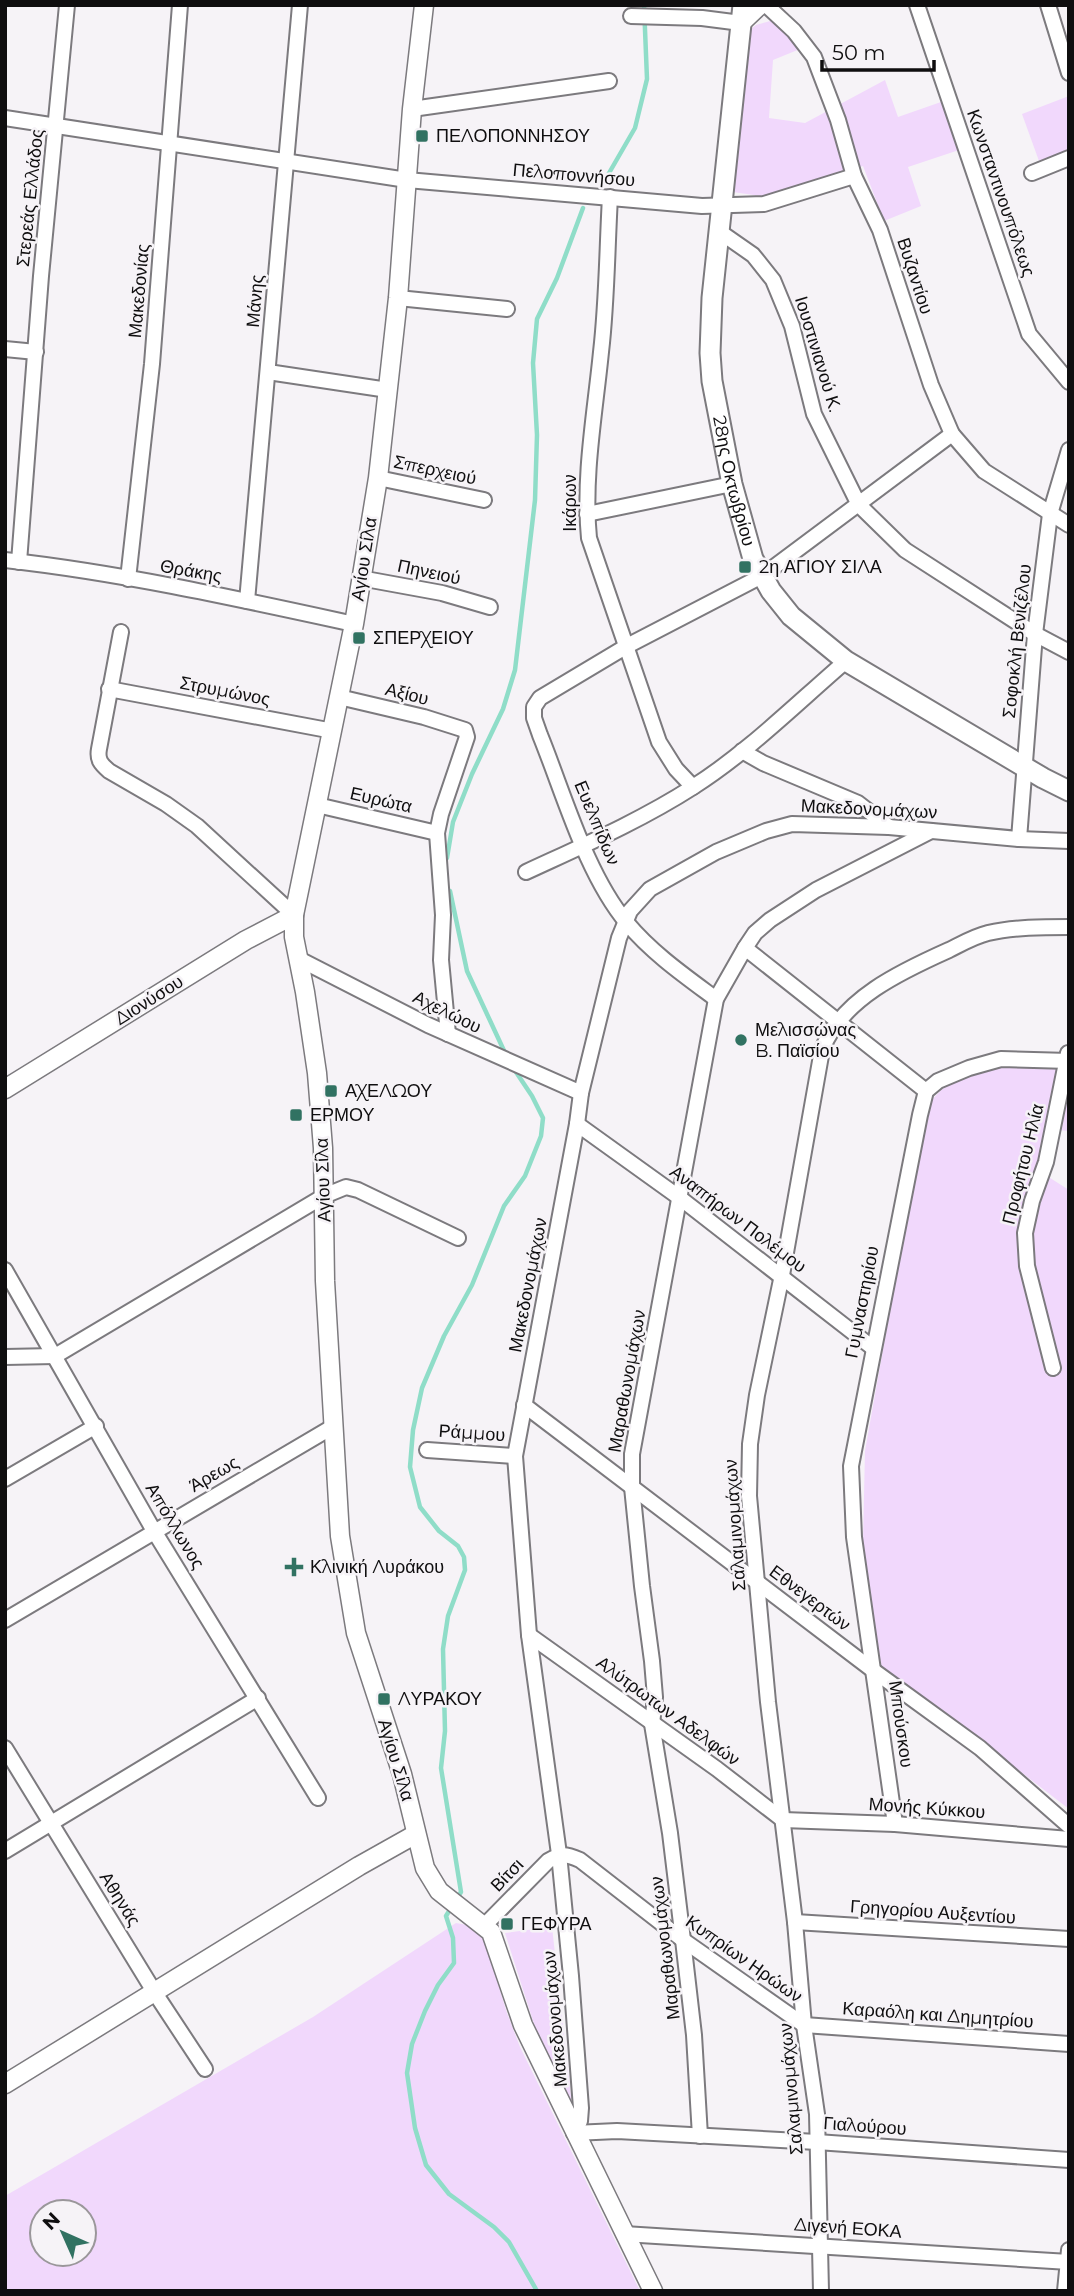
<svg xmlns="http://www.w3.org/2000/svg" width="1074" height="2296" viewBox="0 0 1074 2296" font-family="Montserrat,sans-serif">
	<rect width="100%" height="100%" fill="#f6f3f7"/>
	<!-- green -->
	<g fill="#f1d8fc" fill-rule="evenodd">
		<polygon points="774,20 788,30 800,49 773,60 769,118 805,123 885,80 898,117 941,102 959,150 908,167 921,206 884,221 863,166 767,197 733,192 746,33 756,25"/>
		<polygon points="1069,96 1069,150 1039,161 1022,114"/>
		<path d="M992 1061 1069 1066V1131L1058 1130 1047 1176 1069 1190V1809L987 1746 877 1666 863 1543 865 1451 926 1107C946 1082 963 1072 992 1061Z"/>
		<path d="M456 1923 467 1925 482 1933 507 2013 520 2047 640 2291H5V2196L313 2017ZM42 2212H84V2254H42Z"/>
		<polygon points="552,1927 572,2106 534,2024 505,1933"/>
	</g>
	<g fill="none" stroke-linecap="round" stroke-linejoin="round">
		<!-- stream -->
		<g stroke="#8fddc8" stroke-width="4.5">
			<polyline points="605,180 635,128 647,79 644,5"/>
			<polyline points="447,858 453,822 472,774 503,709 515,670 535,500 537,435 533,363 537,319 557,278 583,208"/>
			<polyline points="450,891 467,971 506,1055"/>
			<polyline points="456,1900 461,1892 441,1768 445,1731 443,1649 448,1616 465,1570 464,1557 458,1546 439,1531 420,1507 410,1467 413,1430 422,1388 444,1336 472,1285 504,1206 525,1176 541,1136 543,1118 532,1096 514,1069"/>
			<polyline points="451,1908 446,1916 453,1938 454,1963 438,1985 425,2011 412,2044 407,2073 415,2128 426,2165 449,2194 494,2227 509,2242 537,2291"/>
		</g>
		<!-- minor casing -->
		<g stroke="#7c7a7e" stroke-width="18">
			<g id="minor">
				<polyline points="766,5 794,31 814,57 838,120 854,176 880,230 931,385 952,434 984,471 1069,525"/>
				<polyline points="917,5 1029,334 1069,382"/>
				<polyline points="1048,5 1069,73"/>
				<polyline points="631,16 702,18 741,23"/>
				<polyline points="412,109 609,81"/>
				<polyline points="5,118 407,180 702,206 764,204 854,176"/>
				<polyline points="1032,173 1069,158"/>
				<path d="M610 197C607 249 607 301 601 352 595 413 583 477 589 538L659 742 676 769 693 787"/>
				<polyline points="720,232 753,255 773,280 792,326 814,414 859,505 905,550 1035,634 1069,652"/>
				<polyline points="398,298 507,309"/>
				<polyline points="5,349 36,352"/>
				<polyline points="268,372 388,390"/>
				<polyline points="378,478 484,500"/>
				<polyline points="587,514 732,484"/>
				<path d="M5 560C122 573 239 599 354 624"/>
				<polyline points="19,562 41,276 67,5"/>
				<polyline points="360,578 442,593 490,607"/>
				<polyline points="128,579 152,364 180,5"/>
				<polyline points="247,601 300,5"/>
				<path d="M121 632 99 749C97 760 101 764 109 771L166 804 197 826 294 915"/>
				<polyline points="109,689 333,731"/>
				<polyline points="339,697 424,717 465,730 467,737 441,814 437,833 443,915 441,960 448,1034"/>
				<polyline points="742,751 763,763 858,803 889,827"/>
				<polyline points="317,805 437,833"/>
				<polyline points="1019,839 1035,634 1050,514 1069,450"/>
				<path d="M526 872C582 846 640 821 693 787 748 752 796 704 846 661"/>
				<polyline points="745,948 926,1091"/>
				<polyline points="299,959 428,1025 581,1093"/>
				<path d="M716 999C685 976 652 953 627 923 586 874 564 794 540 735L534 718V707L540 698 627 646 762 576 952 434"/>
				<polyline points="577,1124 680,1198 873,1348"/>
				<polyline points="5,1270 154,1531 318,1798"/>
				<polyline points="5,1357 55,1356 324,1196 346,1187 358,1190 458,1238"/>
				<polyline points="1053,1368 1027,1266 1025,1233 1032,1201 1046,1162 1068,1053"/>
				<polyline points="524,1405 874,1671 980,1748 1069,1826"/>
				<polyline points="427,1450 515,1456"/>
				<polyline points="5,1479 96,1426"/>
				<polyline points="5,1620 334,1426"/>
				<polyline points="529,1635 717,1769 783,1820"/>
				<polyline points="5,1748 155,1993 205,2069"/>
				<polyline points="783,1820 895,1824 1069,1839"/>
				<polyline points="895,1824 854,1537 851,1466 920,1115 926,1091 938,1081 969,1068 1001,1059 1069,1061"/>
				<polyline points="5,1851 258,1698"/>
				<polyline points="795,1922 1069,1939"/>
				<path d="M485 1925 548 1861C561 1853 566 1854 580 1860L683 1940 804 2025"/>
				<polyline points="804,2025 1069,2044"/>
				<polyline points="574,2133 580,2121 581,2108 571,1976 559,1854 529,1635 515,1456 577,1124 581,1093 619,938 630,911 650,889 716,852 766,831 792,824 889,827 1019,839 1069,841"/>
				<polyline points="574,2133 617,2131 817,2142 1069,2160"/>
				<polyline points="700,2136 694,2035 683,1940 670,1833 652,1724 655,1697 652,1661 642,1586 632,1487 632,1454 716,999 745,948 755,933 770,920 816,890 931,831"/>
				<polyline points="624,2234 1069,2262"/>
				<path d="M821 2291 817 2114 804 2025 795 1922 768 1702 749 1496 750 1444 757 1395 782 1275 822 1050C841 999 902 971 949 950 961 944 975 936 988 933 1014 927 1043 927 1069 927"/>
				<polyline points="1065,2291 1069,2250"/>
			</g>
		</g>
		<!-- tertiary casing -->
		<g stroke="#7c7a7e" stroke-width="21">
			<g id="tertiary">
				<polyline points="424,5 412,109 398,298 378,478 354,624 294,915 294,937 305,992 317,1073 323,1148 325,1281 340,1536 356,1633 402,1774 425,1868 439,1891 491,1932 523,2025 653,2291"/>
				<polyline points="741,23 760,5"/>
				<polyline points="5,1089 246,940 294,915"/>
				<polyline points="5,2084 359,1866 416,1834"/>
			</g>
		</g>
		<!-- secondary casing -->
		<g stroke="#7c7a7e" stroke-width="23">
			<g id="secondary">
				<path id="s1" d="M743 5 712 298 710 353 712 381 732 484 753 559 771 591 791 616 846 661 1043 778 1069 791"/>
			</g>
		</g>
		<!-- minor -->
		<use href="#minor" stroke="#fff" stroke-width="14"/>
		<!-- tertiary -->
		<use href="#tertiary" stroke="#fff" stroke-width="18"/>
		<!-- secondary -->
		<use href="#secondary" stroke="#fff" stroke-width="19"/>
	</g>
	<!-- markers -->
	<g fill="#317262" stroke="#f6f3f7" stroke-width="2.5">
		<rect x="415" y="129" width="14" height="14" rx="3.5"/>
		<rect x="738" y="560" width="14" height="14" rx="3.5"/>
		<rect x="352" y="631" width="14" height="14" rx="3.5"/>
		<circle cx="741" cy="1040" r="7"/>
		<rect x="324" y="1084" width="14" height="14" rx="3.5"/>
		<rect x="289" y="1108" width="14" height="14" rx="3.5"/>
		<path d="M290.5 1556.5h7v7h7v7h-7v7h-7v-7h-7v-7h7z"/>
		<rect x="377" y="1692" width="14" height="14" rx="3.5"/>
		<rect x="500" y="1917" width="14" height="14" rx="3.5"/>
	</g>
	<g text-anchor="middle" stroke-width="5" stroke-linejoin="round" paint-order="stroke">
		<!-- poi labels -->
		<g font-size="18" fill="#0f0e0f" stroke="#f6f3f7" text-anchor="start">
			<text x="436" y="142">ΠΕΛΟΠΟΝΝΗΣΟΥ</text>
			<text x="759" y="573">2η ΑΓΙΟΥ ΣΙΛΑ</text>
			<text x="373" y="644">ΣΠΕΡΧΕΙΟΥ</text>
			<text x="755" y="1036">Μελισσώνας<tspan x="755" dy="21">B. Παϊσίου</tspan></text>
			<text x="345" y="1097">ΑΧΕΛΩΟΥ</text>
			<text x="310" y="1121">ΕΡΜΟΥ</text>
			<text x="310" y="1573">Κλινική Λυράκου</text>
			<text x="398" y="1705">ΛΥΡΑΚΟΥ</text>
			<text x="521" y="1930">ΓΕΦΥΡΑ</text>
		</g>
		<!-- street labels -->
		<g font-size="18" fill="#0f0e0f" stroke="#f6f3f7">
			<text transform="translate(574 175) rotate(5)" y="6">Πελοποννήσου</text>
			<text transform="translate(1001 193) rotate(71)" y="6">Κωνσταντινουπόλεως</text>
			<text transform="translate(30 198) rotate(-84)" y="6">Στερεάς Ελλάδος</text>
			<text transform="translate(915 276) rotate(72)" y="6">Βυζαντίου</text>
			<text transform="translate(139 291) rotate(-85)" y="6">Μακεδονίας</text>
			<text transform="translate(255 301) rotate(-85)" y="6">Μάνης</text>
			<text transform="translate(818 354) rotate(73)" y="6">Ιουστινιανού Κ.</text>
			<text transform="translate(435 470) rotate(12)" y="6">Σπερχειού</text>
			<text dy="6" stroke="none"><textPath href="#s1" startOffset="480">28ης Οκτωβρίου</textPath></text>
			<text transform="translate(570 503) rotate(-90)" y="6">Ικάρων</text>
			<text transform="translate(364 559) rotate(-81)" y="6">Αγίου Σίλα</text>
			<text transform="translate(191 571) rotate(10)" y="6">Θράκης</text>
			<text transform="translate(429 572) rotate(12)" y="6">Πηνειού</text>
			<text transform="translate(1017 641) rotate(-84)" y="6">Σοφοκλή Βενιζέλου</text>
			<text transform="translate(225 691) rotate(11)" y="6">Στρυμώνος</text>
			<text transform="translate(407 694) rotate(14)" y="6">Αξίου</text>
			<text transform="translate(381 800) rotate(13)" y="6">Ευρώτα</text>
			<text transform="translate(869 809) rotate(3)" y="6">Μακεδονομάχων</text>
			<text transform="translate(597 823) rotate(67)" y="6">Ευελπίδων</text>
			<text transform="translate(149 1000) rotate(-32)" y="6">Διονύσου</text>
			<text transform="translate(447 1012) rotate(26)" y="6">Αχελώου</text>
			<text transform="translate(1023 1164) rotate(-76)" y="6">Προφήτου Ηλία</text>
			<text transform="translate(323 1180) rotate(-92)" y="6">Αγίου Σίλα</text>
			<text transform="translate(738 1219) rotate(37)" y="6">Αναπήρων Πολέμου</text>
			<text transform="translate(528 1285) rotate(-79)" y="6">Μακεδονομάχων</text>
			<text transform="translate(862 1302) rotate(-79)" y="6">Γυμναστηρίου</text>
			<text transform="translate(627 1381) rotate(-80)" y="6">Μαραθωνομάχων</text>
			<text transform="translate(472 1433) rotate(4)" y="6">Ράμμου</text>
			<text transform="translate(214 1474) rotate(-30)" y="6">Άρεως</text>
			<text transform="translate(735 1525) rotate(-94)" y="6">Σαλαμινομάχων</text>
			<text transform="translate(175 1526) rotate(59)" y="6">Απόλλωνος</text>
			<text transform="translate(810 1598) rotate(37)" y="6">Εθνεγερτών</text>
			<text transform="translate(668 1711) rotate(36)" y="6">Αλύτρωτων Αδελφών</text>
			<text transform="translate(901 1724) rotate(82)" y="6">Μπούσκου</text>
			<text transform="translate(396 1760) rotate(73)" y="6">Αγίου Σίλα</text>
			<text transform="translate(927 1808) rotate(4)" y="6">Μονής Κύκκου</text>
			<text transform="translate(507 1875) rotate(-46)" y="6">Βίτσι</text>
			<text transform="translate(120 1899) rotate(58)" y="6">Αθηνάς</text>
			<text transform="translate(933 1912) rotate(4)" y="6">Γρηγορίου Αυξεντίου</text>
			<text transform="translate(665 1948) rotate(-97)" y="6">Μαραθωνομάχων</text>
			<text transform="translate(744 1959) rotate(35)" y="6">Κυπρίων Ηρώων</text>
			<text transform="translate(938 2015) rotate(4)" y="6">Καραόλη και Δημητρίου</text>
			<text transform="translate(555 2019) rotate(-95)" y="6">Μακεδονομάχων</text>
			<text transform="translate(791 2089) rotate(-95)" y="6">Σαλαμινομάχων</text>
			<text transform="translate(865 2126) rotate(4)" y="6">Γιαλούρου</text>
			<text transform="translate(848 2228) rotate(4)" y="6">Διγενή ΕΟΚΑ</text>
		</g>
	</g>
	<!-- border -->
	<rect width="1074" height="2296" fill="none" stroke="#0f0e0f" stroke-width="14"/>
	<!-- north arrow -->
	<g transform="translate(63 2233) rotate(315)"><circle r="33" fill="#f6f3f7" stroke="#9a979a" stroke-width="2"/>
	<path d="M0-5L12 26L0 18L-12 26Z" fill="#317262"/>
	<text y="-10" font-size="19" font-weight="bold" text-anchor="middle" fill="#0f0e0f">N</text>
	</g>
	<!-- scale -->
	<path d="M822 60v10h112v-10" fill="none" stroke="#0f0e0f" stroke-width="3.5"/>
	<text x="832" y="60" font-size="21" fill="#0f0e0f" stroke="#f6f3f7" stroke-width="5" paint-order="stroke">50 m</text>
</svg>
